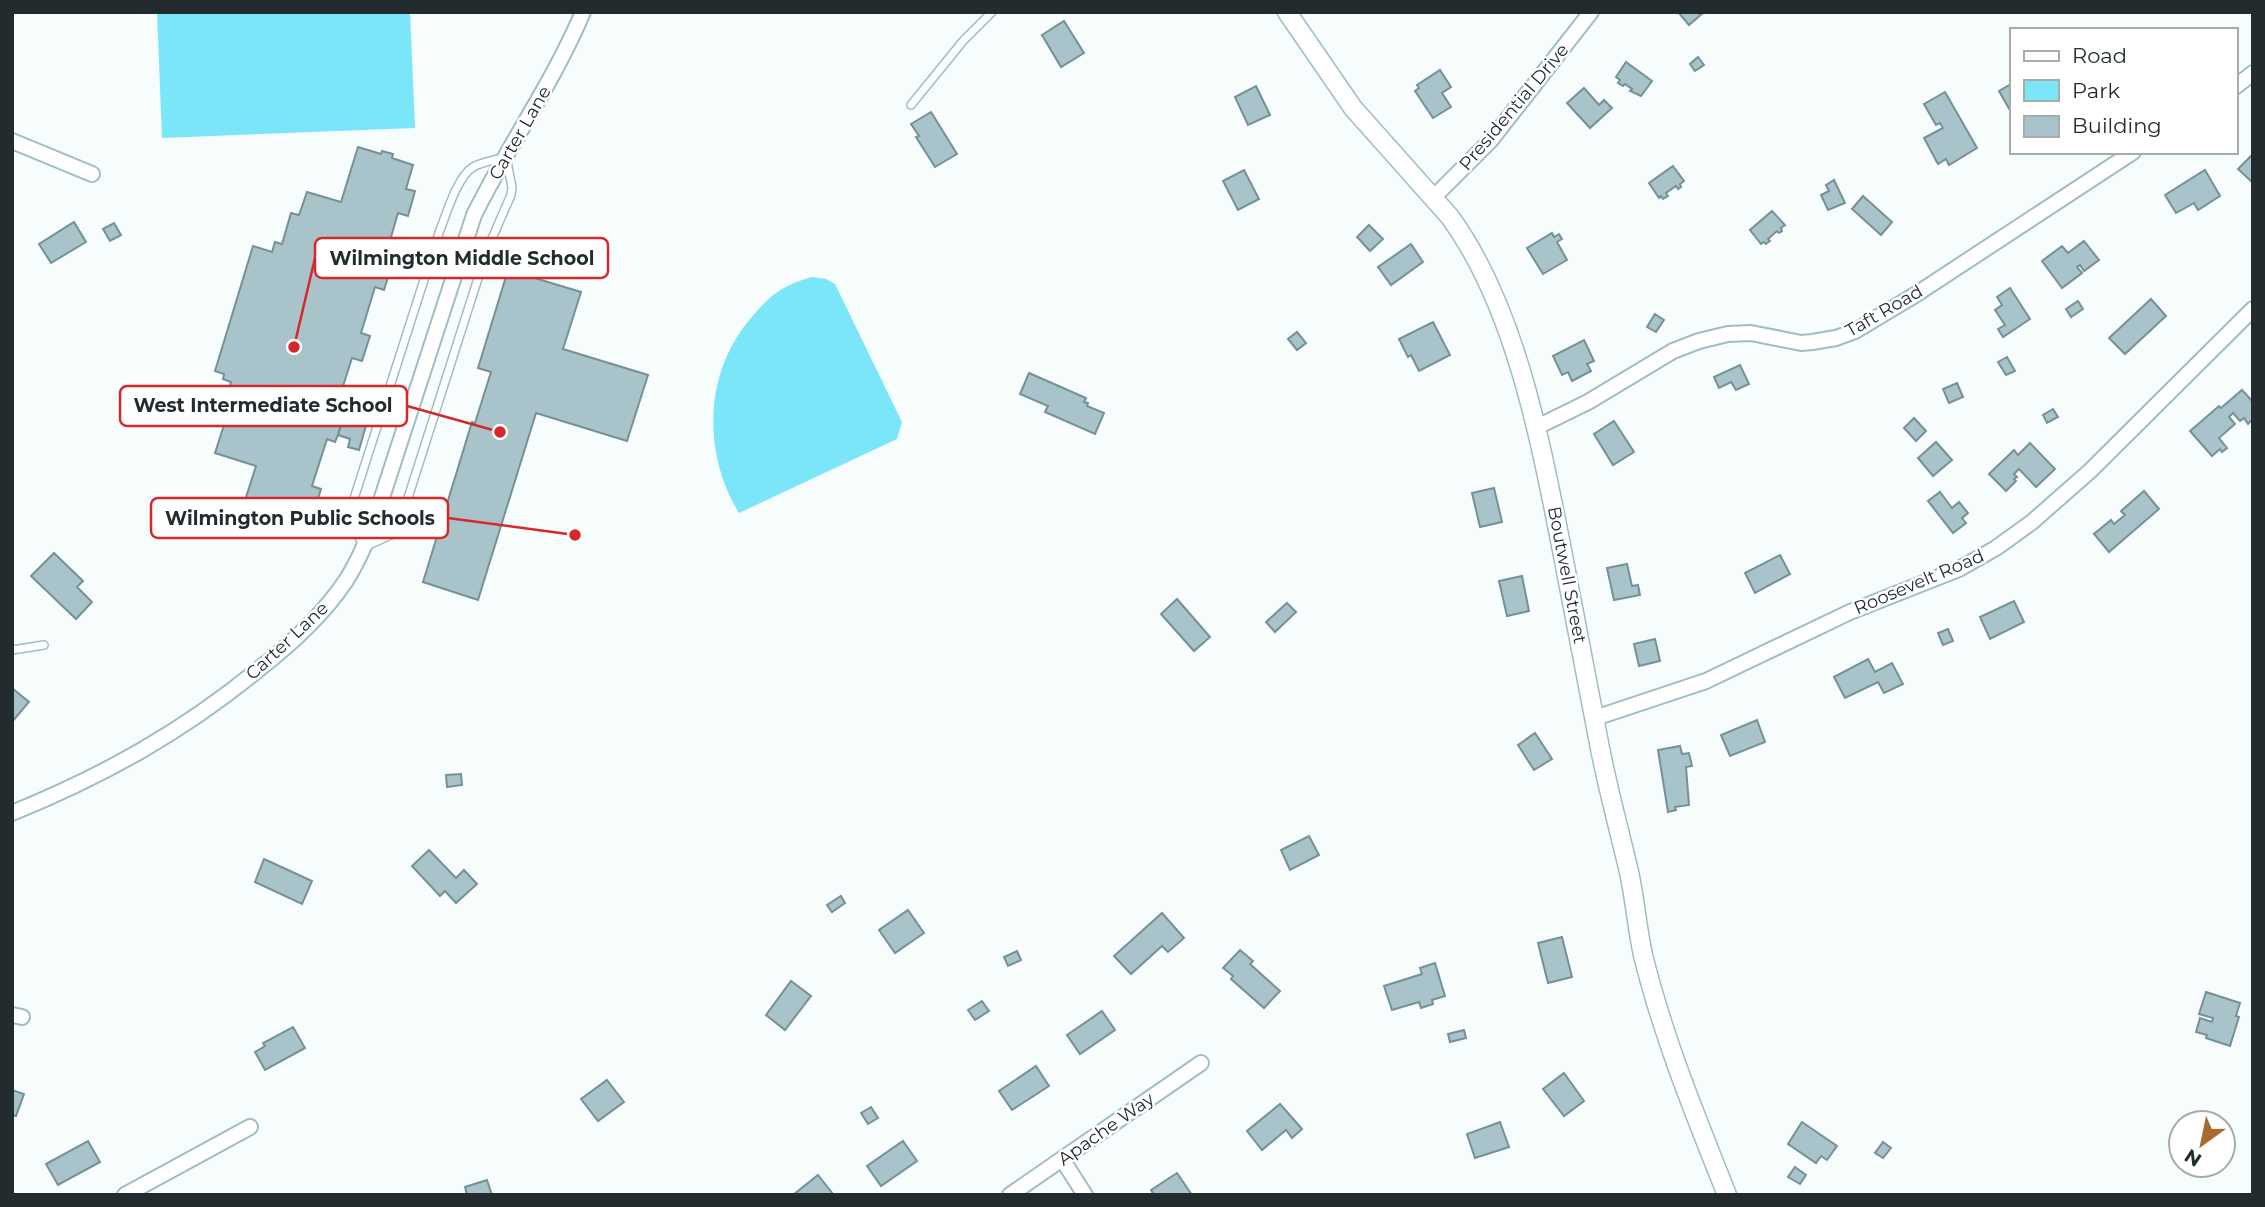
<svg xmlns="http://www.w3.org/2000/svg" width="2265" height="1207" viewBox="0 0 2265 1207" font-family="Montserrat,sans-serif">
	<rect width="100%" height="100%" fill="#f7fcfd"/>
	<!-- green -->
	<g fill="#7ce6f9">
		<polygon points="157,12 410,12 415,128 162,138"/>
		<path d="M812 277 826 279 835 284 902 422 897 439 739 513C702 453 704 372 751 318 770 295 783 285 812 277Z"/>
	</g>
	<!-- building -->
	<g fill="#a8c3c9" stroke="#769196" stroke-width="2">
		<polygon points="1678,12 1704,12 1689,25"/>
		<polygon points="1064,21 1084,53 1061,67 1042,35"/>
		<polygon points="1698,57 1704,65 1695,71 1690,64"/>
		<polygon points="1626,62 1652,81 1641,96 1630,91 1632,89 1625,84 1623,86 1618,83 1620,80 1616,77"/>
		<polygon points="1440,70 1451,87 1442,93 1451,107 1433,118 1415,91 1419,88 1417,85"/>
		<polygon points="2011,84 2011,112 1999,91"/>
		<polygon points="1256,86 1270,115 1248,125 1235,97"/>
		<polygon points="1584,88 1599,105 1604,100 1612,108 1590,128 1567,103"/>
		<polygon points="1945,92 1977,148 1949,165 1946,159 1938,164 1924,138 1943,128 1940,123 1936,125 1924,104"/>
		<polygon points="931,112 957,154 935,167 916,137 919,136 911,124"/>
		<polygon points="358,147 381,154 382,151 393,154 392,158 413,165 406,189 415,191 408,216 398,213 384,261 392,264 384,290 375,287 361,333 370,336 362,361 352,358 337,405 346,408 338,435 335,442 327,439 312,486 321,489 314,512 304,509 297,534 274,527 272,533 262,530 264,524 240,516 256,466 215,453 234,394 228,392 231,382 223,379 224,374 215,371 253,246 272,252 275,242 282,244 291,213 299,215 307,192 341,202"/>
		<polygon points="2253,154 2253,183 2238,169"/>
		<polygon points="1673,166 1684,181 1680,184 1681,187 1678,189 1676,186 1666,193 1668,196 1663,199 1661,196 1659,198 1649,183"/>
		<polygon points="1244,170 1259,199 1238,210 1223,181"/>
		<polygon points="2205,170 2220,196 2198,210 2194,203 2176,213 2165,195"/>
		<polygon points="1834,180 1845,203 1828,210 1821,195 1829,191 1826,185"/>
		<polygon points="1863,196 1892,222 1881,235 1852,209"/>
		<polygon points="1772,211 1785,225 1781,228 1782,231 1779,233 1777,231 1768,239 1770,241 1766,244 1764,242 1761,244 1750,230"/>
		<polygon points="74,222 86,242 51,263 39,244"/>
		<polygon points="114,223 121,235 110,241 103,229"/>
		<polygon points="1369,225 1383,239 1370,251 1357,237"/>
		<polygon points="1552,233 1554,237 1559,234 1562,239 1557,242 1567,260 1543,274 1527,248"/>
		<polygon points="2084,241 2099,260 2084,271 2080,265 2077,267 2082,273 2062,288 2042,261 2062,246 2068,253"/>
		<polygon points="1411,244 1423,262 1391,285 1378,267"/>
		<polygon points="508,270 581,292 563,349 648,375 627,441 536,413 478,600 423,582 472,422 475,423 491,372 478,368"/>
		<polygon points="2010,288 2030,319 2003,337 1998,329 2005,325 1995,310 2002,305 1997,297"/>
		<polygon points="2151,299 2166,316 2125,354 2109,338"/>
		<polygon points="2078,301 2083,309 2071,317 2066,309"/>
		<polygon points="1655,314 1664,320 1656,332 1647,327"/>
		<polygon points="1433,322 1450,355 1419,371 1411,355 1408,357 1399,339"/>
		<polygon points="1297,332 1306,343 1297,350 1288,339"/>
		<polygon points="1584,340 1594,361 1587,364 1591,371 1572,381 1568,372 1562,375 1553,356"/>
		<polygon points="2007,357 2015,371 2006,375 1998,362"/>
		<polygon points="1740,365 1749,384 1736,390 1731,382 1719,388 1714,377"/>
		<polygon points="1029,373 1086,398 1084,402 1088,403 1087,406 1104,413 1095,434 1045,412 1048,406 1020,394"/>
		<polygon points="1957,383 1963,397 1949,403 1943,389"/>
		<polygon points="2242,390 2253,402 2253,419 2248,424 2244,418 2240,421 2233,413 2229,417 2235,424 2219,438 2227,448 2222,452 2220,449 2212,456 2190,431 2219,406 2221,408"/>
		<polygon points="2053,409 2058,417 2047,423 2043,415"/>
		<polygon points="359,412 369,415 359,450 348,447 350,439 338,435 344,416 357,420"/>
		<polygon points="1914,418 1926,431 1916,441 1904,428"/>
		<polygon points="1614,421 1634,452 1613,465 1594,434"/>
		<polygon points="1936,442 1952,460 1933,476 1918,458"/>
		<polygon points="2030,443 2055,469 2036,487 2019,469 2014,474 2017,477 2014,479 2016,481 2006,491 1989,474 2014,450 2018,455"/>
		<polygon points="1494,488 1502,522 1480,527 1472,493"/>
		<polygon points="2144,491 2159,509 2109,552 2094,534 2111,520 2114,524 2125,515 2121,511"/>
		<polygon points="1940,492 1952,508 1959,502 1968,513 1962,518 1966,523 1953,533 1928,501"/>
		<polygon points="54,553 83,581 77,587 92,602 76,619 31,576"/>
		<polygon points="1780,555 1790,574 1755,593 1745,573"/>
		<polygon points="1627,564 1632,586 1638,585 1640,595 1614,600 1607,568"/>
		<polygon points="1522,576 1529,611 1507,616 1499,581"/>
		<polygon points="1177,599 1210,637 1194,651 1161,614"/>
		<polygon points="2014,601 2024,622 1990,639 1980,617"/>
		<polygon points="1287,603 1296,612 1275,632 1266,622"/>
		<polygon points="1948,629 1953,641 1943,645 1938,633"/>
		<polygon points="1655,639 1660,661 1639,666 1634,644"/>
		<polygon points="1868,659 1875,672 1892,663 1903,684 1884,693 1878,682 1845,698 1834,677"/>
		<polygon points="12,688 29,702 12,722"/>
		<polygon points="1757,720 1765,742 1730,756 1721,735"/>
		<polygon points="1535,733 1552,759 1534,770 1518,745"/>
		<polygon points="1680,746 1682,754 1689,753 1692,766 1686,767 1689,805 1675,807 1676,810 1668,812 1658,750"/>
		<polygon points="461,774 462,785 447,787 446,775"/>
		<polygon points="1309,836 1319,855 1290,870 1281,850"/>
		<polygon points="429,850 456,878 464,870 477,884 456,903 445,891 440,896 412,866"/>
		<polygon points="264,859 312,881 302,904 255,882"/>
		<polygon points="841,896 845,903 832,912 827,905"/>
		<polygon points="908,910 924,933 895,953 879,930"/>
		<polygon points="1162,913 1184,938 1168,952 1162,946 1131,974 1114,956"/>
		<polygon points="1562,937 1572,977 1548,983 1538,943"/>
		<polygon points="1240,950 1253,961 1250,964 1280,991 1264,1008 1231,979 1233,976 1223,968"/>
		<polygon points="1017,951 1021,960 1008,966 1004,957"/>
		<polygon points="1435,963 1445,996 1432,1000 1433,1004 1421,1008 1419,1002 1392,1010 1384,986 1422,974 1420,968"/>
		<polygon points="791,981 811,996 785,1030 766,1015"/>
		<polygon points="2206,992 2240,1003 2236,1016 2239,1017 2230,1046 2206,1038 2207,1035 2196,1032 2200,1018 2212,1022 2213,1018 2199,1014"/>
		<polygon points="982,1001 989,1011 975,1020 968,1010"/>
		<polygon points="1102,1011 1115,1030 1080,1054 1067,1035"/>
		<polygon points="293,1027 305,1048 265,1070 255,1052 265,1046 263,1043"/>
		<polygon points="1464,1030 1466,1038 1450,1042 1448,1034"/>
		<polygon points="1036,1066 1049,1086 1012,1110 999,1091"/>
		<polygon points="1564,1073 1584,1101 1564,1116 1543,1089"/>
		<polygon points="607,1080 624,1102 598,1121 581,1099"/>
		<polygon points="12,1090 24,1094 16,1116 12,1115"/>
		<polygon points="1280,1104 1302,1129 1292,1138 1286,1130 1262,1150 1247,1131"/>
		<polygon points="871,1107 878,1118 868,1124 861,1113"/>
		<polygon points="1500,1122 1509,1147 1475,1158 1467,1134"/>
		<polygon points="1802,1122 1837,1146 1827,1160 1821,1156 1816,1163 1788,1144"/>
		<polygon points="88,1141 100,1162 58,1185 46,1164"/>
		<polygon points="903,1141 917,1161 881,1186 867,1166"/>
		<polygon points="1883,1142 1891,1148 1883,1158 1875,1153"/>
		<polygon points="1795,1167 1806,1175 1800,1184 1788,1177"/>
		<polygon points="1177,1173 1192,1195 1154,1195 1151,1190"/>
		<polygon points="818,1175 833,1194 793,1195"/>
		<polygon points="487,1180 492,1195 467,1195 465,1187"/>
	</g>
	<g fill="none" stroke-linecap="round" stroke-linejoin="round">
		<!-- service casing -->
		<g stroke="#a1bdc2" stroke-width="10">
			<g id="service">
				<polyline points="911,105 963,41 992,12"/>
				<path d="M506 157 512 187 511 195 487 250 400 523 391 535 364 547 351 522V508L439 233C446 215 457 177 473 167 482 162 496 160 506 157Z"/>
				<polyline points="12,650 44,645"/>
			</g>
		</g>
		<!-- minor casing -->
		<g stroke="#a1bdc2" stroke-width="18">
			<g id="minor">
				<polyline points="2235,87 2253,73"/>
				<polyline points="12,141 92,174"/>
				<polyline points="1433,198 1491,140 1591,12"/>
				<polyline points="1535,428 1588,402 1673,351 1699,341 1728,334 1751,333 1801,343 1812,342 1836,338 1855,331 1915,295 2133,152"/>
				<polyline points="1595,718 1706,681 1850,612 1959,569 1996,548 2032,522 2090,471 2253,309"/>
				<path d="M12 813C105 775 182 732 259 669 291 644 322 616 345 582 357 564 365 545 373 525L474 215C508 146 553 83 583 12"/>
				<polyline points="12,1015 22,1017"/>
				<polyline points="1062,1159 1085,1195"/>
				<polyline points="125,1195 250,1127"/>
				<polyline points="1010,1195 1201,1063"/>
			</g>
		</g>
		<!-- tertiary casing -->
		<g stroke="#a1bdc2" stroke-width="21">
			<path id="tertiary" d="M1287 12 1353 108 1450 217C1514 305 1539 434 1560 540 1573 608 1586 675 1599 743 1607 786 1619 829 1629 872 1635 899 1637 928 1643 955 1663 1037 1696 1117 1727 1195"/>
		</g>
		<!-- service -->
		<use href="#service" stroke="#fff" stroke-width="7"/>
		<!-- minor -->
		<use href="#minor" stroke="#fff" stroke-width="14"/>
		<!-- tertiary -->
		<use href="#tertiary" stroke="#fff" stroke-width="18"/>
	</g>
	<g text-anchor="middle" stroke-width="5" stroke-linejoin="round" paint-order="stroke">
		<!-- street labels -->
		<g font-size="18" fill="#222c2e" stroke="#fff">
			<text transform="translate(1514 107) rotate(-50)" y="6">Presidential Drive</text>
			<text transform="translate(520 133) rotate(-60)" y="6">Carter Lane</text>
			<text transform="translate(1884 311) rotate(-30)" y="6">Taft Road</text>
			<text transform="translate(1567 575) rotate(79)" y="6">Boutwell Street</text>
			<text transform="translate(1919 582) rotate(-23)" y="6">Roosevelt Road</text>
			<text transform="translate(287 641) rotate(-43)" y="6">Carter Lane</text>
			<text transform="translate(1106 1129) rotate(-35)" y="6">Apache Way</text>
		</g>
	</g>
	<!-- callouts -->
	<path fill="none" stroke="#d62828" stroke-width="2.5" d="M294 347L315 258M500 432L407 406M575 535L448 518"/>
	<g fill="#d62828" stroke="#fff" stroke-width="2.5">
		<circle cx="294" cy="347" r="7"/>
		<circle cx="500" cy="432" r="7"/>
		<circle cx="575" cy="535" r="7"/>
	</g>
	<g fill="#fff" stroke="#d62828" stroke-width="2.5">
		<rect x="315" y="238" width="293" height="40" rx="7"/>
		<rect x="120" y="386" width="287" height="40" rx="7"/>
		<rect x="151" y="498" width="297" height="40" rx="7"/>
	</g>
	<g font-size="19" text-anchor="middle" font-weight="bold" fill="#222c2e">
		<text x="462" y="265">Wilmington Middle School</text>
		<text x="263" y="412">West Intermediate School</text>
		<text x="300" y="525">Wilmington Public Schools</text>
	</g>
	<!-- border -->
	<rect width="2265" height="1207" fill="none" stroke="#222c2e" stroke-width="28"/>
	<!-- legend -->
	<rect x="2010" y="28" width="228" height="126" fill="#ffffff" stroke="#a7abab" stroke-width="2"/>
	<rect x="2024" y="51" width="35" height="10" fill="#ffffff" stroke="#a7abab" stroke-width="2"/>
	<text x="2072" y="63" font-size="21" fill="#222c2e">Road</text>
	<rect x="2024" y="80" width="35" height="21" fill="#7ce6f9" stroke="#a7abab" stroke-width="2"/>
	<text x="2072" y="98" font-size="21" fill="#222c2e">Park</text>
	<rect x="2024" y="116" width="35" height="21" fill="#a8c3c9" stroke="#a7abab" stroke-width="2"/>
	<text x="2072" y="133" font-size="21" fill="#222c2e">Building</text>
	<!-- north arrow -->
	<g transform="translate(2202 1144) rotate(213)"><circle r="33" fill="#ffffff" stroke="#a7abab" stroke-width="2"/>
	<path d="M0-5L12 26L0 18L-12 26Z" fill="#a96a31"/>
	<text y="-10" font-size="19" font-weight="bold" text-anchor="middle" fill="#222c2e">N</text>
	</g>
</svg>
